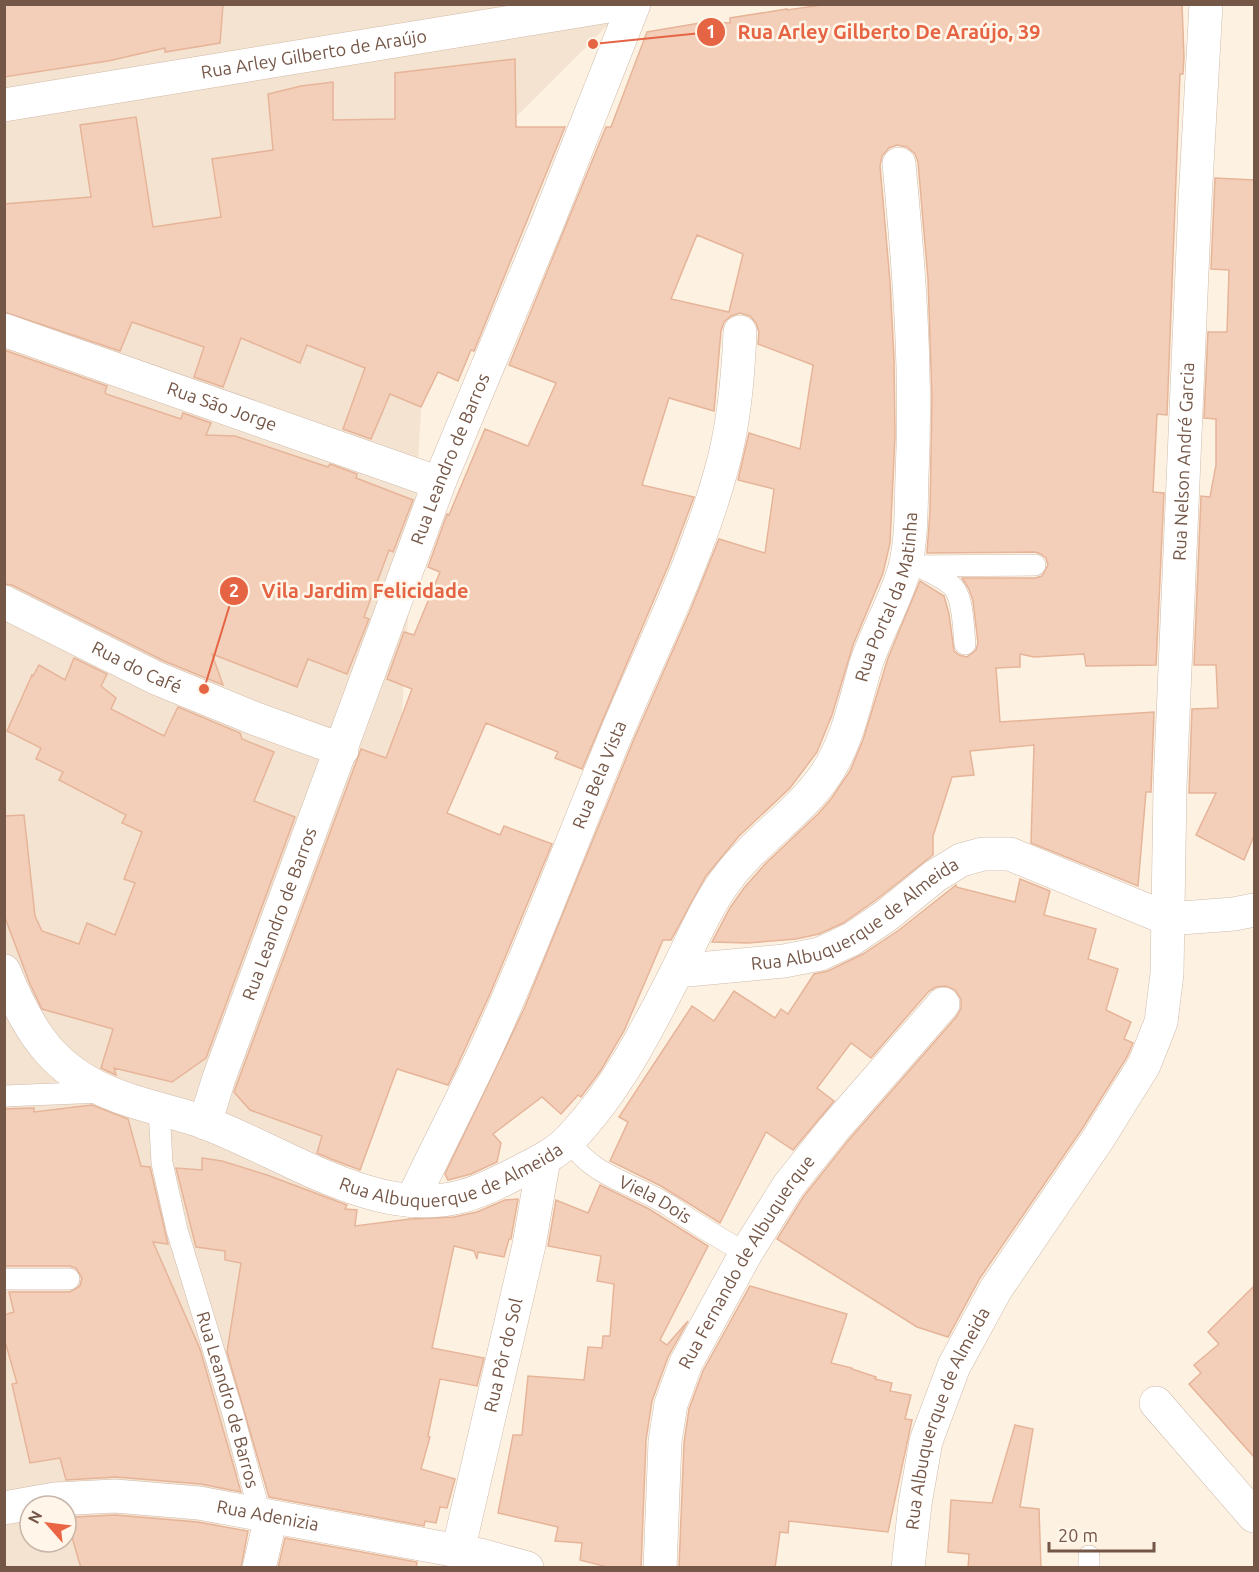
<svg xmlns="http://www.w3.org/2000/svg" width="1259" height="1572" viewBox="0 0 1259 1572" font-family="Ubuntu,sans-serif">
	<rect width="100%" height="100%" fill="#fdf2e2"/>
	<!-- residential -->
	<path fill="#f4e3d0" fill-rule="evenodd" d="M5 5H628L503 130 428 301 379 1078 205 1567 5 1568ZM30 1506H66V1542H30Z"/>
	<!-- building -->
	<g fill="#f3cfb9" stroke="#e6b499" stroke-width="1.5" fill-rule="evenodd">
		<polygon points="4,4 223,4 220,43 165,52 165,48 108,61 4,77"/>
		<path d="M829 4 1182 5 1184 57 1183 74H1180L1167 415 1157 414 1153 492 1164 493 1156 665 1086 666 1084 654 1034 657 1020 654V667L996 668 1000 722 1154 712 1151 792H1146L1138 886 1031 843 1034 745 970 751 974 775 952 777 933 836V855L876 900 843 923 819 934 796 939 748 943 712 942 730 908 744 888 766 863 818 814 831 799 850 771 863 740 888 658 920 581 944 596 949 614 954 651 959 655 967 657 976 650 978 643 973 601 969 589 962 578H1035L1042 576 1048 565 1046 558 1041 554 1035 552 927 553 930 511 932 398 928 279 918 162 915 154 907 147 897 145 889 148 882 156 880 166 890 282 894 359 895 436 890 543 883 573 853 645 832 715 817 752 790 788 739 836 706 876 671 940H663L624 1031 601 1070 581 1097 578 1095 561 1114 542 1097 493 1134 501 1143 497 1162 471 1174 448 1180 445 1174 524 1009 634 739 690 611 719 539 765 553 774 489 738 480 749 433 800 449 813 365 758 344 759 332 756 323 750 316 740 313 731 316 724 322 721 331 714 411 669 398 642 485 694 497 669 564 582 769 555 758 558 752 486 723 447 813 500 835 504 826 552 844 490 994 454 1073 448 1085 397 1069 360 1170 331 1159 317 1153 322 1136 250 1110 234 1092 361 749 386 758 412 689 387 679 404 632 414 635 440 572 428 567 447 514 449 515 485 429 528 446 556 383 509 365 606 127H611L647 32 706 22 730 23V18L787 9V10ZM697 235 743 254 729 312 671 299Z"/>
		<polygon points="515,59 516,127 565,127 474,351 471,350 458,381 438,372 421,407 390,394 371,439 343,429 365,368 307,345 300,363 241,338 223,387 194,377 204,347 132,322 120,351 4,312 4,204 91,197 80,125 136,117 153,227 221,217 212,159 273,150 268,94 301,86 333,82 333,120 395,119 395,73"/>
		<polygon points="1215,178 1254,180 1254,836 1244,860 1196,835 1216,793 1189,793 1192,709 1218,708 1216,665 1194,665 1201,496 1210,497 1216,465 1216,419 1204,418 1208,332 1227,332 1229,270 1211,269"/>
		<polygon points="4,350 107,386 105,392 106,394 181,419 183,413 211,423 206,435 235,436 328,467 330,464 357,474 356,478 413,500 393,552 389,550 364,617 369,619 347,674 308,659 297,687 212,654 223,685 164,661 12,585 4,584"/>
		<polygon points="74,658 107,674 101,686 116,698 111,709 164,736 178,707 240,733 242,739 274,752 254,801 295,817 206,1058 172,1082 114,1068 116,1075 101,1068 113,1029 42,1009 30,984 4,915 4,816 24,815 35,916 42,931 79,944 87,923 115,935 135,883 124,879 142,832 122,823 126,815 59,780 63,772 36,759 41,748 7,731 32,675 33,676 39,665 65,680"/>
		<polygon points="1020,879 1050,891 1044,915 1096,929 1088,959 1118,969 1106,1010 1131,1022 1124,1039 1133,1043 1127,1057 1082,1129 980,1278 948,1337 917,1327 777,1239 804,1196 847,1142 957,1016 961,1008 961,999 955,990 946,986 936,987 929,991 871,1058 851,1043 817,1088 834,1101 793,1150 766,1132 720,1223 661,1186 610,1161 628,1122 619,1117 692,1006 714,1021 734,991 775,1018 781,1009 788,1014 814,974 828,971 863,954 899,930 956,885 956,887 1015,902"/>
		<polygon points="92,1105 128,1119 141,1166 150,1167 168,1244 153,1242 200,1349 241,1492 201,1484 116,1477 66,1480 60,1458 30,1463 12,1384 17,1383 4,1338 4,1315 14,1312 9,1292 70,1292 80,1286 82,1278 76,1268 70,1266 4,1266 4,1109 34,1108 34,1112"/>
		<polygon points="202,1158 222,1161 267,1175 347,1205 345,1209 357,1210 355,1226 410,1219 454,1217 477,1212 505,1200 518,1199 511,1239 509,1239 504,1257 478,1252 477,1259 474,1251 454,1246 432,1348 484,1358 477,1386 440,1379 428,1436 430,1437 421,1469 455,1479 447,1508 440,1507 436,1523 425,1521 424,1526 269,1497 227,1352 241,1263 225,1260 225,1251 196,1247 176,1168 202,1170"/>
		<polygon points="600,1185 649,1209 708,1246 660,1340 667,1345 688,1321 668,1357 652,1401 646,1440 641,1568 611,1568 580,1560 582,1543 555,1541 558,1527 498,1513 513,1435 522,1435 528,1376 584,1380 588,1347 602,1348 603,1336 610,1336 614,1284 597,1281 601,1256 548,1246 556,1200 588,1213"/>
		<polygon points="750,1286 847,1314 831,1363 852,1368 852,1369 876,1377 875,1379 892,1383 890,1391 911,1395 905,1419 912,1420 888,1532 789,1521 788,1533 780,1532 775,1568 679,1568 684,1443 689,1409 703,1371"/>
		<polygon points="1254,1286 1254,1457 1189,1384 1201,1373 1194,1365 1219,1344 1208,1332"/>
		<polygon points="1015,1425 1033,1429 1020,1507 1039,1509 1041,1568 968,1568 969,1554 948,1552 951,1500 992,1503"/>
		<polygon points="115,1515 197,1522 248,1531 241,1568 81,1568 67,1520 76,1518 76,1517"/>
		<polygon points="285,1538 417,1562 416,1568 278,1568"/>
	</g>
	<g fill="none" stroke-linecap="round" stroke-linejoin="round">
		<!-- lane casing -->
		<g stroke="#d0bbac" stroke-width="22">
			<g id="lane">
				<polyline points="905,566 1035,565"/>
				<path d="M920 567C930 572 942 577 950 584 964 594 963 628 965 644"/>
				<polyline points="4,1096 103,1092"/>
				<path id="s1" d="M159 1109 162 1163 177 1230 233 1414 260 1514"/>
				<path id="s2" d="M569 1140C592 1177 634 1183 668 1205 693 1222 719 1238 746 1253"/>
				<polyline points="4,1279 69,1279"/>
				<polyline points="1089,1568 1089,1556"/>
			</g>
		</g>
		<!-- street casing -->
		<g stroke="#d0bbac" stroke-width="34">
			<g id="street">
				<path id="s3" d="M4 330 439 483"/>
				<path id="s4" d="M4 602 156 678 256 719 342 750"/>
				<path id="s5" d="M4 971C32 1040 59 1078 132 1101 156 1109 182 1114 206 1123 260 1144 309 1174 364 1191 395 1201 432 1205 463 1196 483 1191 503 1180 521 1171 538 1162 557 1153 570 1139 617 1090 647 1030 677 971L784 961 820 954 852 939 887 915 935 876 961 860 983 854H1010L1168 919 1234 914 1254 910"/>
				<path id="s6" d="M677 971C693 939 707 904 729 876 758 838 800 813 826 774 848 741 855 701 866 664 877 631 896 600 905 567 912 539 911 505 912 476 917 371 909 268 899 164"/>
				<path id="s7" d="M205 1123 219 1078 439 483 547 224 634 4"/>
				<path id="s8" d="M412 1201C437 1147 465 1095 490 1040 536 939 574 835 617 732 653 646 696 562 721 471 734 426 738 379 740 332"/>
				<polyline points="1156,1403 1254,1516"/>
				<path id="s9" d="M4 1508 55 1499 115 1496 199 1503 480 1555 527 1568"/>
				<path id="s10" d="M458 1551 529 1245 544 1159"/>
				<polyline points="259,1568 271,1517"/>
				<path id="s11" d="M660 1568 665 1441 671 1404 686 1363 746 1253 789 1185 833 1130 943 1004"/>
				<path id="s12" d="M908 1568 915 1504 926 1441 954 1366 996 1289 1098 1139 1144 1065 1161 1022 1167 974 1170 786 1195 201 1206 4"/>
			</g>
		</g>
		<!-- secondary casing -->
		<g stroke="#d3baa8" stroke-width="34">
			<g id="secondary">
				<path id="s13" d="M4 105 621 4"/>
			</g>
		</g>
		<!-- lane -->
		<use href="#lane" stroke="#fff" stroke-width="21"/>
		<!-- street -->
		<use href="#street" stroke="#fff" stroke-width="33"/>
		<!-- secondary -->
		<use href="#secondary" stroke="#fff" stroke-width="33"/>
	</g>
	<g text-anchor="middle" stroke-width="5" stroke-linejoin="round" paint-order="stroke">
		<!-- street labels -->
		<g font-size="18" fill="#755748" stroke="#fff6e9">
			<text dy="6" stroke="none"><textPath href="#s13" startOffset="314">Rua Arley Gilberto de Araújo</textPath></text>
			<text dy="6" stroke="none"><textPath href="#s3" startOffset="231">Rua São Jorge</textPath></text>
			<text dy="6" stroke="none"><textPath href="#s7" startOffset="708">Rua Leandro de Barros</textPath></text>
			<text dy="6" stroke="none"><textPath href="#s12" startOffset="1172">Rua Nelson André Garcia</textPath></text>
			<text dy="6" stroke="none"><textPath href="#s6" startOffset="438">Rua Portal da Matinha</textPath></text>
			<text dy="6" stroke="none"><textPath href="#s4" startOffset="148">Rua do Café</textPath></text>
			<text dy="6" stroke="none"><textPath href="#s8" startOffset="466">Rua Bela Vista</textPath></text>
			<text dy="6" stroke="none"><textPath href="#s5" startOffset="1054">Rua Albuquerque de Almeida</textPath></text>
			<text dy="6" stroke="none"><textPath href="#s7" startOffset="222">Rua Leandro de Barros</textPath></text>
			<text dy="6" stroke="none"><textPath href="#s5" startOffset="532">Rua Albuquerque de Almeida</textPath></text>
			<text dy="6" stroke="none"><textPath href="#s2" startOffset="106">Viela Dois</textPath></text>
			<text dy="6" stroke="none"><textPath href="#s11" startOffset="326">Rua Fernando de Albuquerque</textPath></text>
			<text dy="6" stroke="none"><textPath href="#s10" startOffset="201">Rua Pôr do Sol</textPath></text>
			<text dy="6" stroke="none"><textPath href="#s1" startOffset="300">Rua Leandro de Barros</textPath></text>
			<text dy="6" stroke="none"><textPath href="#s12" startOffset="156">Rua Albuquerque de Almeida</textPath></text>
			<text dy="6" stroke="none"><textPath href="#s9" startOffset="266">Rua Adenizia</textPath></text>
		</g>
	</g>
	<!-- callouts -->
	<path fill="none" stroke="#e46444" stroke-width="2" d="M593 44L711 32M204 689L234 591"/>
	<g fill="#e46444" stroke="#fff6e9" stroke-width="2">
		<circle cx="593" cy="44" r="6"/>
		<circle cx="204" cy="689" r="6"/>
		<circle cx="711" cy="32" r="15"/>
		<circle cx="234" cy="591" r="15"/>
	</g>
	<g font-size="18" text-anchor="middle" font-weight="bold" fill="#fff">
		<text x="711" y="38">1</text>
		<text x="234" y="597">2</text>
	</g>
	<g font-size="20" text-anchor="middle" font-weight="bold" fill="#e46444" stroke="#fff6e9" stroke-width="5" stroke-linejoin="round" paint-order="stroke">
		<text x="889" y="39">Rua Arley Gilberto De Araújo, 39</text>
		<text x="365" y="598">Vila Jardim Felicidade</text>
	</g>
	<!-- border -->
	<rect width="1259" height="1572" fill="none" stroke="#755748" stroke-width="12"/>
	<!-- north arrow -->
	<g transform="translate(48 1524) rotate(298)"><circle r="28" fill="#fff6e9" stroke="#c8b6a9" stroke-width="1.5"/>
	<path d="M0-4.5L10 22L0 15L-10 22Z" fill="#ea6544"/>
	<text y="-9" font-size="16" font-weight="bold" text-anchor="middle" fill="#755748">N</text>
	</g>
	<!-- scale -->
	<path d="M1049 1542v9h105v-9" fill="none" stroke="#755748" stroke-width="3"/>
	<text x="1058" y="1542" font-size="18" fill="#755748" stroke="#fff6e9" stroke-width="4.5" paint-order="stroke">20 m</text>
</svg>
